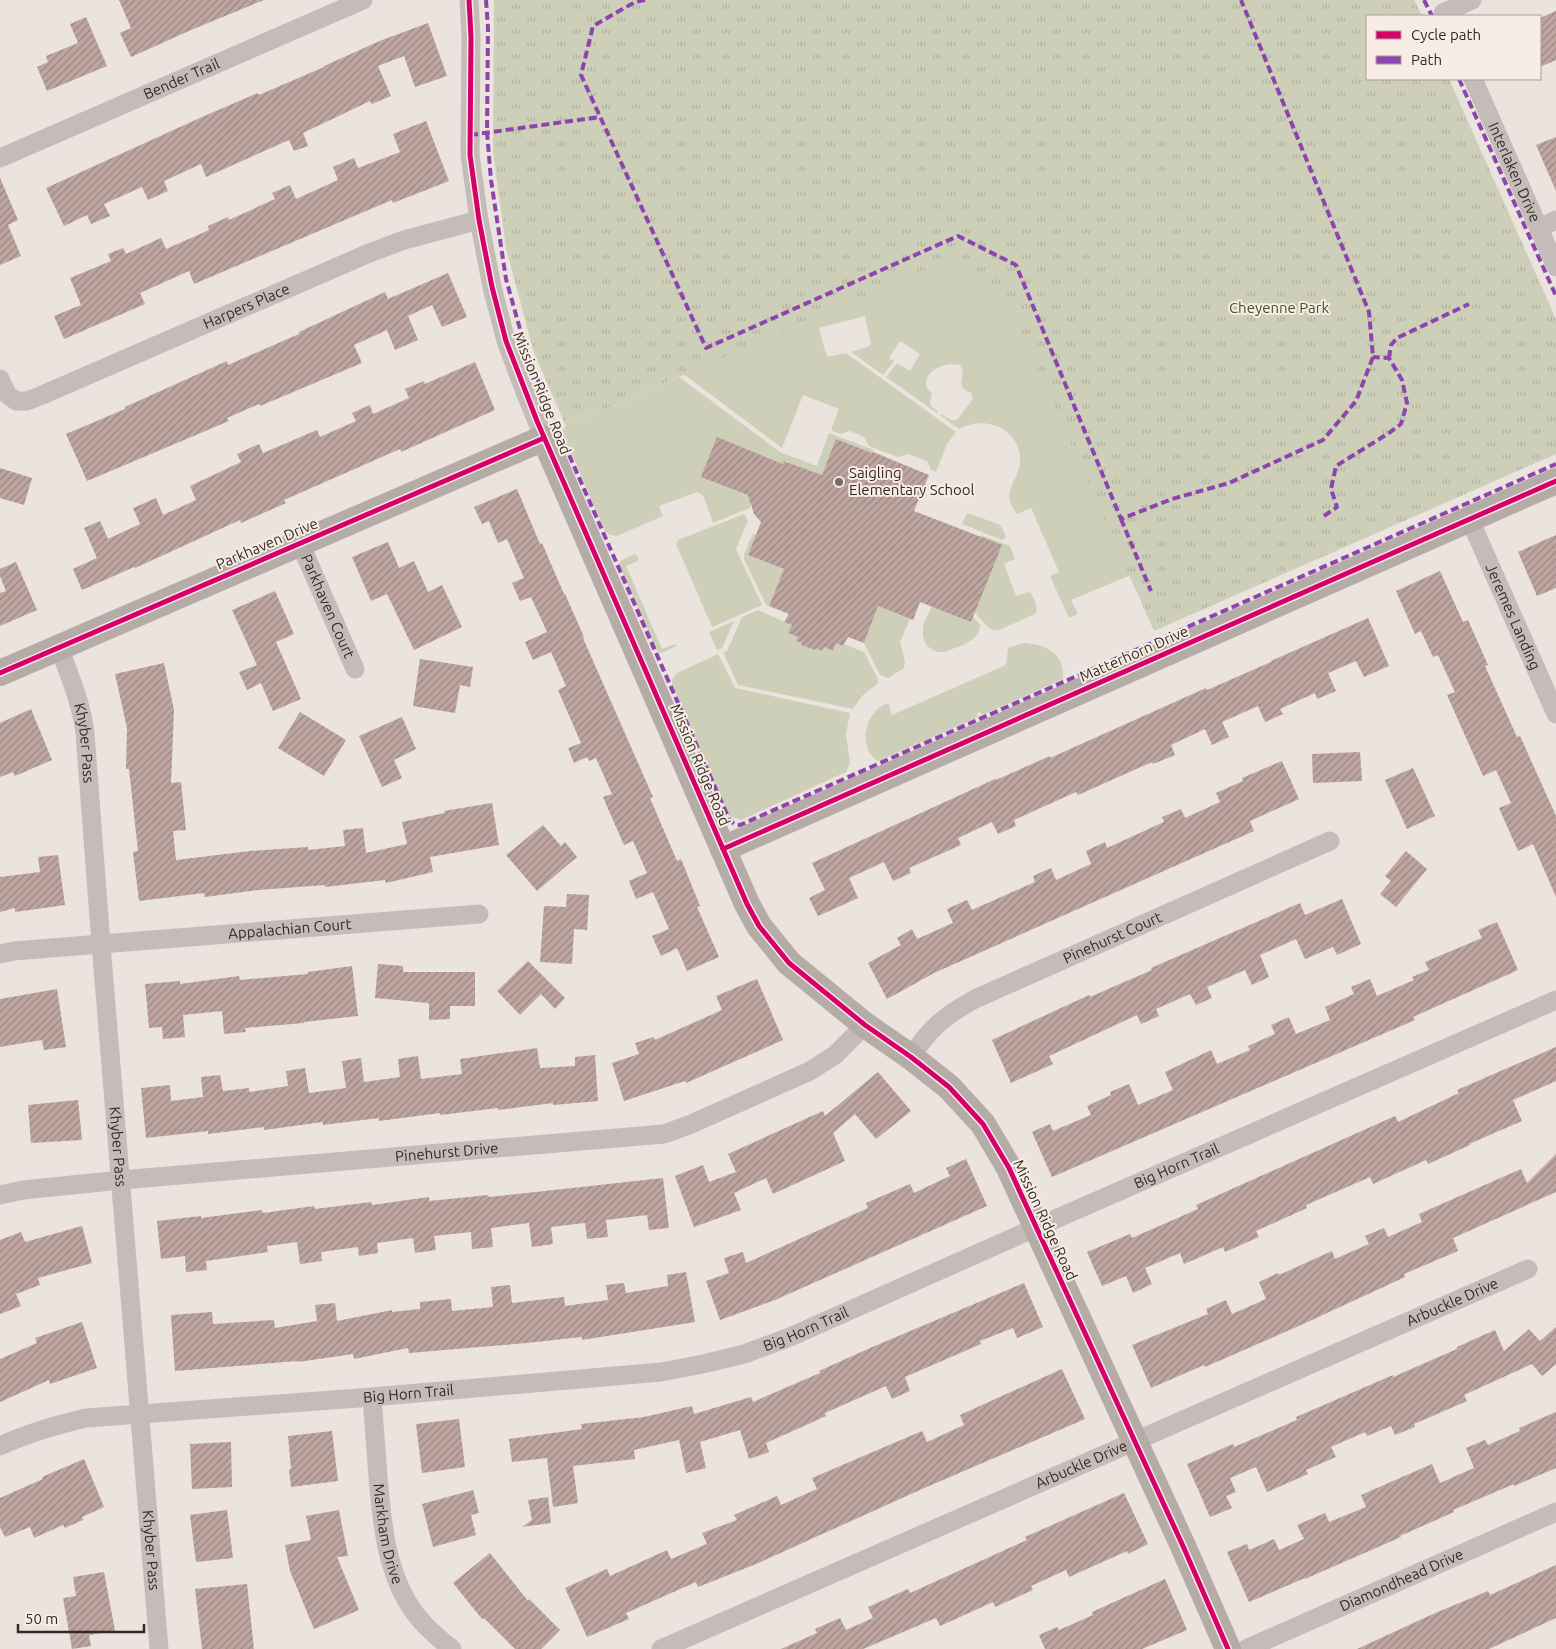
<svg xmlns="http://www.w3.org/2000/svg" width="1556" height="1649" viewBox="0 0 1556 1649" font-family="Ubuntu,sans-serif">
	<defs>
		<pattern id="park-tufts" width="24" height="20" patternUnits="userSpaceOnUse" patternTransform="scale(1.25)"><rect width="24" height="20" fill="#cecfb9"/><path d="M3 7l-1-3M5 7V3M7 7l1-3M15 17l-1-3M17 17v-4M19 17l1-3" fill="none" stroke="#b2b29f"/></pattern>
		<pattern id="building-hatch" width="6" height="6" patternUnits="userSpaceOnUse" patternTransform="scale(1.25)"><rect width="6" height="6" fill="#bea5a0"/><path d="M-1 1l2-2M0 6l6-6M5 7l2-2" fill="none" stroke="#9b8682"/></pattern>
	</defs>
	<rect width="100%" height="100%" fill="#ebe3de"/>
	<!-- grass -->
	<g fill="#cecfb9">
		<path d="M939 250 995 263 1138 572 1071 600 1078 614 1069 618 1050 576 1059 572 1031 508 1017 514C1013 509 1009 502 1009 496 1010 484 1019 475 1020 463 1022 429 986 414 959 429L940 415 941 414 951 420H957L973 399 971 393C958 388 961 382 963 372L960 365C946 362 925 369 926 386L932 394C929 404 928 405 938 411L937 413 886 377 897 363 910 371 920 354 900 341 889 358 894 361 883 375 851 352 869 346 871 344 865 316 819 328 827 357 846 353 956 432 947 444 936 472 931 470 927 461 908 454 898 457 869 446 864 437 850 431 841 434 831 430 839 409 803 395 782 448 678 370Z"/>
		<polygon points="679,377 780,452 817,466 829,433 874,450 872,453 836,440 822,475 785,461 783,464 717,438 752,496 750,508 713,523 703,495 697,492 659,506 663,516 617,536 610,535 605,531 562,431 566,426"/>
		<polygon points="967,513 998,524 1001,526 1006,537 1002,540 962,524"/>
		<polygon points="744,514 748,520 736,549 762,605 712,627 676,544 678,540"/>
		<polygon points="753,533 756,535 748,555 784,569 769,606 766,605 744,559 744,554"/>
		<path d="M981 535 1010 546 1015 559 1004 564 1016 596 1030 592C1034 599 1039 606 1035 614L999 630C987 632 983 619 975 613Z"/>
		<polygon points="634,554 638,556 638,561 626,566 662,649 675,644 677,646 662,653 657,651 619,564 622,560"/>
		<polygon points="878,606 910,619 900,642 905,661 904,668 888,678 880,675 864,643"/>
		<path d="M932 606 971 621 973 617 980 625C980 642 957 647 944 652 930 653 921 642 923 629 923 621 929 613 932 606Z"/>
		<polygon points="758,610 792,625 788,633 798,637 796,640 802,643 801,645 815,650 816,648 822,651 824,647 833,651 836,643 843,646 844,644 864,652 878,679 878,683 862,696 853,709 738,685 723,652 727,651 742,617"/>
		<polygon points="734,621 722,648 717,650 709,632"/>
		<path d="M1024 643C1047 645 1065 653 1063 679L982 715 980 712 977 713 978 717 878 761C856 747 866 710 888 703L892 715 1006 665 1008 648Z"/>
		<polygon points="718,654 735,688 850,713 846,734 850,763 846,772 741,820 729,816 672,684 672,680 677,673"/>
	</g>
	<!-- park -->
	<polygon fill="url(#park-tufts)" points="494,0 1414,0 1422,16 1367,16 1367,79 1449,79 1556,319 1556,454 1154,631 1002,288 949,259 566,426 534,353 506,248 493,152"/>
	<!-- building -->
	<g fill="url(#building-hatch)">
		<polygon points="119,0 264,0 191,30 131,57 120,33 131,28"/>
		<polygon points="1556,11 1556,60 1540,67 1540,18"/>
		<polygon points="86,17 107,66 47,91 37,67 48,62 46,56 78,43 70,24"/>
		<polygon points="428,23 447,76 415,87 404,56 378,66 391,96 372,104 370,101 303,133 308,146 294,151 289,140 206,177 201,164 164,181 168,191 148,200 142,187 104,204 110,216 91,224 87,215 64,226 46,188 202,117 258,93 259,95 324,67 324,66 382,40"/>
		<polygon points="426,121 449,181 393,203 392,200 194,284 189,271 140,293 145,304 64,339 54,316 81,305 70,278 111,261 108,254 123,248 126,254 161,238 166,249 209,230 208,226 228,217 229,220 275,199 272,193 290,185 296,199 338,180 333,167 354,158 358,168 400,152 393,134"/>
		<polygon points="1556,137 1556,191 1536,145"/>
		<polygon points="0,178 18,220 8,225 21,256 0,265"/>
		<polygon points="448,273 467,317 442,327 432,305 408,316 418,340 395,350 387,330 354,345 362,363 260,406 259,404 227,418 229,421 87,481 66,434 125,409 125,407 227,361 228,365 299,334 299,332 385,292 388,299"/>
		<polygon points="475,362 495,410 401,452 400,449 284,500 286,503 241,523 240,520 135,568 134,567 82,590 73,569 97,558 84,528 100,521 108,539 140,524 133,508 156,498 163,515 196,500 190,486 241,462 237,454 259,444 263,453 317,430 320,437 356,421 352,413 370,405 373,414 409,398 405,389 424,381 425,384"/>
		<polygon points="717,437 783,464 784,461 822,475 836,439 872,453 873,452 929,475 914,511 1002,545 971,622 920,602 913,620 878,606 864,643 848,637 843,646 836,643 833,651 824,647 822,651 816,648 815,650 801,645 802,643 796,641 798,637 788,633 792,625 784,622 789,614 769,606 784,569 748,555 761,522 754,514 748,495 701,477"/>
		<polygon points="0,468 32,478 24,505 0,498"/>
		<polygon points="517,489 540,544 542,543 564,594 565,594 584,637 583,638 653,797 650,798 677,861 681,859 700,906 697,907 719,957 687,971 677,948 661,956 652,936 669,929 653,892 636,899 629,881 647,873 633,841 624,845 616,827 603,797 612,794 596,758 589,761 587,757 574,763 568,748 581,743 558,690 566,686 551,652 533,660 525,642 547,632 531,597 520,601 512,583 524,578 507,539 498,543 489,521 482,524 474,507"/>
		<polygon points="1556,535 1556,588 1537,596 1518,552"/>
		<polygon points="388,542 399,568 414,561 428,592 442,585 462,627 414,650 387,594 371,601 352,557"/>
		<polygon points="16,562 37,610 0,626 0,593 6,591 0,576 0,569"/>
		<polygon points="1440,571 1463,622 1468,620 1488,665 1485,666 1517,737 1520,736 1556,816 1556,897 1533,844 1518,851 1499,808 1511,803 1496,770 1483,776 1447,695 1455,692 1438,655 1433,657 1421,631 1415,634 1396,591"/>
		<polygon points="275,591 294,634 276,642 301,699 273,711 261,683 247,690 239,672 257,665 232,610"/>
		<polygon points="1368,618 1389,666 1364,677 1356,661 1328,673 1336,691 1317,699 1315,693 1280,709 1283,714 1265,722 1258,706 1222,722 1229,737 1212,745 1205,729 1171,745 1175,755 1153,764 1152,762 1078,795 1076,792 1014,820 1016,826 998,834 992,822 958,838 961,845 909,868 911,873 893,881 884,862 849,878 858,898 818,916 809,898 825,890 812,863 995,779 996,780 1050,756 1050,758 1206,688 1207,690 1271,662 1271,661"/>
		<polygon points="420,659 473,667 470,687 460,685 455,713 413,706"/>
		<polygon points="164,663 174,710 171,783 181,782 186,830 173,831 176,860 250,851 308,847 308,850 345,846 343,830 363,828 366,853 407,844 402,822 445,813 444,811 492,803 499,845 430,857 433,872 386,883 385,880 325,887 325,885 258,890 205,897 204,893 139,901 133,852 138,851 129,769 126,769 127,728 115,674"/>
		<polygon points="31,709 52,760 15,776 13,772 0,777 0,723"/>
		<polygon points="300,712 346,740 324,776 278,748"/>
		<polygon points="402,717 416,749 394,760 402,778 382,787 359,736"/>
		<polygon points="1360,752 1362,781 1313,783 1312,754"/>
		<polygon points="1282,761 1299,799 1250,821 1254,831 934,973 887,999 868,963 901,945 897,938 912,929 917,939 953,923 947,909 967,900 972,910 1035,882 1033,876 1051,868 1056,880 1091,864 1086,851 1105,842 1107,848 1164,822 1162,817 1181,809 1185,818 1220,802 1216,793 1243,781 1242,778"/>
		<polygon points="1413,768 1435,816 1407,829 1385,780"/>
		<polygon points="543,825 561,846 565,842 577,857 537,891 506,855"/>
		<polygon points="1406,851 1427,869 1396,907 1380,894 1391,881 1385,876"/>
		<polygon points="58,855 65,905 15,912 15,908 0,912 0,877 40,872 38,857"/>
		<polygon points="567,894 589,895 587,930 574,929 572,964 540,962 544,906 566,907"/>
		<polygon points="1342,899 1361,944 1337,955 1333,947 1305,959 1296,939 1260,955 1269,977 1252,985 1245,970 1207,987 1212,998 1196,1005 1190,994 1156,1009 1159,1016 1141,1024 1137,1015 1049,1056 1053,1064 1011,1083 992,1040 1089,995 1090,997 1152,970 1151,968 1300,903 1305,915"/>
		<polygon points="1497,922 1518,970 1413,1017 1415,1020 1052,1177 1032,1132 1050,1124 1053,1131 1091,1115 1087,1106 1111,1095 1110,1092 1129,1084 1138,1105 1173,1090 1165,1072 1211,1050 1217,1064 1250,1050 1248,1046 1275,1034 1271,1025 1289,1017 1296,1034 1330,1020 1325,1007 1354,994 1351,987 1370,979 1377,996 1414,980 1412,977 1429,970 1425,962 1482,938 1478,930"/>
		<polygon points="528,961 565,998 555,1009 541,994 520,1015 497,991"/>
		<polygon points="378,964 403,966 403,972 475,972 475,1006 450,1006 450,1019 429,1020 429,1003 375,998"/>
		<polygon points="352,966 358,1016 304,1022 304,1023 245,1028 246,1032 224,1034 222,1011 183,1015 185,1037 163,1039 162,1027 149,1028 145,984 180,981 180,984 239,976 240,980 308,974 308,972"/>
		<polygon points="757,979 783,1040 686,1083 685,1081 624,1101 612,1063 639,1054 635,1043 654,1037 655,1040 722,1010 716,996"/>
		<polygon points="57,989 66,1047 44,1050 42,1040 0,1047 0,999"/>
		<polygon points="1556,1047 1556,1081 1513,1100 1522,1121 1469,1144 1470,1145 1428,1164 1426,1160 1373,1184 1370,1177 1306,1205 1307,1208 1256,1231 1259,1237 1225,1252 1223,1247 1184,1264 1180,1253 1145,1268 1152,1284 1133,1293 1126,1276 1102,1286 1087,1252 1130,1234 1132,1238 1198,1209 1196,1205 1395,1116 1398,1122 1459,1093 1457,1090"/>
		<polygon points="537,1048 540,1068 575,1066 575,1057 595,1055 598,1101 553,1105 553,1103 498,1110 498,1108 440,1115 440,1113 379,1121 379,1118 323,1125 323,1122 264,1130 264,1127 208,1134 208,1131 146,1138 141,1088 170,1085 171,1101 203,1097 201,1077 220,1075 223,1091 249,1088 249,1092 288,1086 286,1071 305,1068 309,1093 346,1088 342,1061 361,1058 364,1082 400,1077 398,1059 418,1056 421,1079 462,1074 460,1059"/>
		<polygon points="878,1072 911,1111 876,1139 855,1114 833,1133 845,1161 773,1194 766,1178 734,1193 741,1210 694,1227 675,1176 703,1165 709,1182 736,1172 728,1154 823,1111 825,1116"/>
		<polygon points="78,1100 82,1140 31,1143 28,1105"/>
		<polygon points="1556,1154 1556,1192 1453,1238 1458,1251 1404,1274 1405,1277 1301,1325 1205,1367 1204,1365 1151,1388 1132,1345 1208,1314 1206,1309 1226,1300 1232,1314 1266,1299 1259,1282 1278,1273 1279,1275 1332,1251 1335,1259 1369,1244 1365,1236 1384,1228 1388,1237 1422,1222 1419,1214 1521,1169 1527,1183"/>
		<polygon points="966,1159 987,1206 775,1300 720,1320 706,1281 729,1273 724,1258 743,1252 746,1263 868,1208 866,1203 910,1184 914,1193 950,1176 946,1168"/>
		<polygon points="663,1178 669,1228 649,1230 647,1215 606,1220 608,1237 587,1239 585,1223 551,1227 553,1244 532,1247 529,1223 491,1228 493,1247 472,1249 471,1232 434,1236 436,1250 415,1253 413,1238 377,1243 378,1253 359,1256 358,1247 321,1252 322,1261 300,1264 297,1242 267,1246 268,1252 206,1261 207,1270 186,1272 185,1256 161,1259 157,1221 201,1216 201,1218 262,1210 263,1213 314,1206 315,1209 371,1202 372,1205 429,1197 429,1201 488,1195 489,1197"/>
		<polygon points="82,1226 92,1263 38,1278 40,1285 16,1294 21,1306 0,1314 0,1240 21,1232 25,1242"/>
		<polygon points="686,1272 695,1322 582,1340 582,1337 527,1343 409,1353 408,1348 354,1359 353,1354 298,1362 298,1361 175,1371 171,1315 212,1312 213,1324 274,1320 275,1328 317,1321 315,1305 335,1303 337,1321 392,1310 392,1312 420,1309 420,1302 451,1299 452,1311 493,1307 491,1287 510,1285 512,1303 564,1297 565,1306 608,1300 606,1285 624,1283 626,1293 668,1286 667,1275"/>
		<polygon points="1024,1283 1043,1327 1017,1338 1013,1328 980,1341 981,1344 905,1377 910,1391 892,1399 886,1386 825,1413 826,1416 766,1443 769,1452 749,1459 740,1430 700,1442 706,1468 686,1473 679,1440 634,1450 635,1459 573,1466 578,1503 553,1507 547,1458 512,1462 509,1439 582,1429 581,1424 644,1417 692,1406 694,1414 751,1397 753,1402 820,1373 819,1371 870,1348"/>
		<polygon points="82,1322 97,1368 50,1384 49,1380 0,1402 0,1359 37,1343 35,1338"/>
		<polygon points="1556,1327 1556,1364 1542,1376 1532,1364 1464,1395 1467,1401 1414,1424 1415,1427 1395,1435 1391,1426 1367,1436 1365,1432 1331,1447 1336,1457 1306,1470 1308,1474 1267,1492 1256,1467 1230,1478 1236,1492 1226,1496 1232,1508 1210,1517 1187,1464 1233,1444 1234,1447 1297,1420 1296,1417 1393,1375 1393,1377 1457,1349 1457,1347 1495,1330 1504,1351 1529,1329 1540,1341"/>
		<polygon points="1062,1369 1085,1419 922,1489 756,1564 698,1587 696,1582 626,1613 629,1619 587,1637 565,1588 607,1569 610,1576 667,1550 671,1559 707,1544 702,1533 737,1520 734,1515 777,1496 781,1505 817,1489 812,1478 922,1431 927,1442 964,1425 960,1415"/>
		<polygon points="1556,1412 1556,1468 1514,1486 1514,1484 1453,1510 1454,1512 1400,1536 1401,1537 1305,1579 1305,1578 1249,1602 1227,1552 1247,1544 1249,1550 1274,1539 1279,1550 1304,1539 1297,1525 1325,1513 1329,1522 1366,1507 1361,1495 1432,1464 1440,1483 1474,1468 1466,1448 1485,1440 1488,1445 1520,1431 1519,1428"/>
		<polygon points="459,1419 465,1467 422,1473 416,1424"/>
		<polygon points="332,1431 338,1481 291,1487 289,1469 291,1469 288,1436"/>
		<polygon points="231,1442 232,1487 192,1489 190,1444"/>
		<polygon points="84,1459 104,1507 82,1517 83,1520 65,1528 63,1525 34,1538 30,1527 5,1537 0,1527 0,1498 43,1479 42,1477"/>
		<polygon points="473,1490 479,1513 471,1515 476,1535 433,1547 422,1504"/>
		<polygon points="1124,1493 1148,1544 1128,1554 1127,1551 1069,1577 1066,1570 1031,1586 1033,1590 995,1607 993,1602 940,1626 936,1618 863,1649 781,1649 817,1633 815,1629 840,1618 846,1630 873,1618 868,1607 908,1589 910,1593 1027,1540 1025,1537"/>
		<polygon points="548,1497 551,1523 522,1527 532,1520 528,1500"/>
		<polygon points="227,1510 233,1558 196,1562 190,1515"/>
		<polygon points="339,1510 348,1556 337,1557 359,1610 314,1629 290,1571 285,1545 311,1540 306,1516"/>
		<polygon points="490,1553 528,1601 529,1599 560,1630 541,1649 515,1649 484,1618 482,1619 453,1583"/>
		<polygon points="1556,1565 1556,1618 1489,1649 1357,1649 1433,1614 1488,1591 1490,1595"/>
		<polygon points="104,1572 115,1631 89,1635 91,1646 72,1649 63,1598 76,1596 73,1577"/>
		<polygon points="1165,1579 1187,1630 1142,1649 1045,1649 1039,1635 1057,1627 1059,1630 1093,1615 1092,1612"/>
		<polygon points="247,1584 254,1649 202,1649 195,1589"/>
	</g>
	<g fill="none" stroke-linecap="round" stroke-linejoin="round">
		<!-- street -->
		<g stroke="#c4bcb8" stroke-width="19">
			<polyline points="469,0 471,37 470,155 479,220 492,287 506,341 525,392 544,438"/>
			<polyline points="1443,13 1472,0"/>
			<path id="s1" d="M1473 79 1556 267"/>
			<path id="s2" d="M0 158 363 0"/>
			<polyline points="1539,228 1556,220"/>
			<path id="s3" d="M0 379 7 394 16 401H27L40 396 367 254 404 240 479 220"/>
			<path id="s4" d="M1470 520 1556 714"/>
			<path id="s5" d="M300 543 355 669"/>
			<path id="s6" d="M59 647C70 677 81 702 85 733L101 944 159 1649"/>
			<path id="s7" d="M0 954 14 951 101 944 479 914"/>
			<path id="s8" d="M911 1057C930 1028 944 1016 975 999L1330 841"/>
			<path id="s9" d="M0 1195 23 1190 121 1180 664 1134 689 1125 810 1071 835 1055 865 1025"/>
			<path id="s10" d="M372 1397C374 1424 376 1451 378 1477 382 1523 386 1573 414 1612 424 1626 438 1638 452 1649"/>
			<path id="s11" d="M0 1446C28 1433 56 1425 86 1418L372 1397 661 1372 703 1364 744 1354 790 1337 1035 1228 1556 1000"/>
			<path id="s12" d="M661 1649 1528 1269"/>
			<path id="s13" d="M1246 1649 1556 1512"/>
		</g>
		<!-- secondary -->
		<g stroke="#b5aca8" stroke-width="26">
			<polyline points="0,673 544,438 747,904 759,926 789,963 865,1025 911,1057 949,1087 983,1124 1009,1168 1183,1546 1228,1649"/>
			<polyline points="723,849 1556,481"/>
		</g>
		<!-- quiet -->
		<g stroke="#8e44ad" stroke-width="4" stroke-dasharray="8 4" stroke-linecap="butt">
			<polyline points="486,0 488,28 487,132 491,180 506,279 525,347 552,416 729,819 734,824 740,825 1556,464"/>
			<polyline points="645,0 635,2 593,26 581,75 706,348 958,236 1016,265 1121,519 1172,499 1229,483 1323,440 1356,401 1373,357 1369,312 1241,0"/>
			<polyline points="1424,0 1432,16"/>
			<polyline points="1459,79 1556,296"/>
			<polyline points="470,135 600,117"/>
			<polyline points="1389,358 1391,345 1397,338 1469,304"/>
			<polyline points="1324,516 1337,507 1331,489 1336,466 1389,433 1401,424 1407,403 1402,380 1389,358 1373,357"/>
			<polyline points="1121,519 1151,591"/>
		</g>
		<!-- cycleway casing -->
		<g stroke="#f8ede5" stroke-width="8">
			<g id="cycleway">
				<polyline points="469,0 471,37 470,155 479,220 492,287 506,341 537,421 747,904 759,926 789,963 865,1025 911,1057 949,1087 983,1124 1009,1168 1183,1546 1228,1649"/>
				<polyline points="0,673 544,438"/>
				<polyline points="723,849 1556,481"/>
			</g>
		</g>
		<!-- cycleway -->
		<use href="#cycleway" stroke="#d6006c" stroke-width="5"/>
	</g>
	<!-- markers -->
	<circle fill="#746a67" stroke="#f8ede5" stroke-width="2" cx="839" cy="482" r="5"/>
	<g text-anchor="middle" stroke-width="4" stroke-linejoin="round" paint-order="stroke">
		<!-- street labels -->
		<g font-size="15" fill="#342927" stroke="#f8ede5">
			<text dy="5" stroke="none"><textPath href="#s2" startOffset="198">Bender Trail</textPath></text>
			<text dy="5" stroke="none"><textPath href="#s1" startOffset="102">Interlaken Drive</textPath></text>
			<text dy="5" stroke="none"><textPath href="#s3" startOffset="278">Harpers Place</textPath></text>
			<text transform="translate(542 393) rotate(68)" y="5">Mission Ridge Road</text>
			<text transform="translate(267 544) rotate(-23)" y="5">Parkhaven Drive</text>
			<text dy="5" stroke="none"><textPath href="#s5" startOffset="69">Parkhaven Court</textPath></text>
			<text dy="5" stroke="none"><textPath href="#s4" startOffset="106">Jeremes Landing</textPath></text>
			<text transform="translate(1134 654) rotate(-24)" y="5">Matterhorn Drive</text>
			<text dy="5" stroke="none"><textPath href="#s6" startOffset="100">Khyber Pass</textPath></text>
			<text transform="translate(700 765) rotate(67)" y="5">Mission Ridge Road</text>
			<text dy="5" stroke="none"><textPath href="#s7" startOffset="291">Appalachian Court</textPath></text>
			<text dy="5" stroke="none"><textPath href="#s8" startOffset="238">Pinehurst Court</textPath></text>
			<text dy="5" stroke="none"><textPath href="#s6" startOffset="505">Khyber Pass</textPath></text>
			<text dy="5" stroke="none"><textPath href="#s9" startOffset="449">Pinehurst Drive</textPath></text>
			<text dy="5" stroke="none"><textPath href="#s11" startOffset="1224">Big Horn Trail</textPath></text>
			<text transform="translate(1045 1220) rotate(65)" y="5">Mission Ridge Road</text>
			<text dy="5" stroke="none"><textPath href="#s12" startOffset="864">Arbuckle Drive</textPath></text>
			<text dy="5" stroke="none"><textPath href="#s11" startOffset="819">Big Horn Trail</textPath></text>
			<text dy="5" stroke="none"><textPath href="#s11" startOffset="414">Big Horn Trail</textPath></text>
			<text dy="5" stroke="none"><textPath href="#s12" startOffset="459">Arbuckle Drive</textPath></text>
			<text dy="5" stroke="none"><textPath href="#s10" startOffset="138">Markham Drive</textPath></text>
			<text dy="5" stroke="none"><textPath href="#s6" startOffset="910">Khyber Pass</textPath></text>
			<text dy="5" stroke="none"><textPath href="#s13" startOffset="170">Diamondhead Drive</textPath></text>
		</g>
		<!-- park labels -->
		<g font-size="15" fill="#48512b" stroke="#f8ede5">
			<text x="1279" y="313">Cheyenne Park</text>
		</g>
		<!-- poi labels -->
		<g font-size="15" fill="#342927" stroke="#f8ede5" text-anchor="start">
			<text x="849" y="478">Saigling<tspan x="849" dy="17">Elementary School</tspan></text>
		</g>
	</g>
	<!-- legend -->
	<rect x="1366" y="15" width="175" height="65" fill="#f8ede5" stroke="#aa9f99"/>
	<rect x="1376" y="31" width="25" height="8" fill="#d6006c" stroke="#aa9f99"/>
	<text x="1411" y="40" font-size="15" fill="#342927">Cycle path</text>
	<rect x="1376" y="56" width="25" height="8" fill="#8e44ad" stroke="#aa9f99"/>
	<text x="1411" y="65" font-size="15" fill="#342927">Path</text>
	<!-- scale -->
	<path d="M18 1624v8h126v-8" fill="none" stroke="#342927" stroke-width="2.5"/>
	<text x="25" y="1624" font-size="15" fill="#342927" stroke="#f8ede5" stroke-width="4" paint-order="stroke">50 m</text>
</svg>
